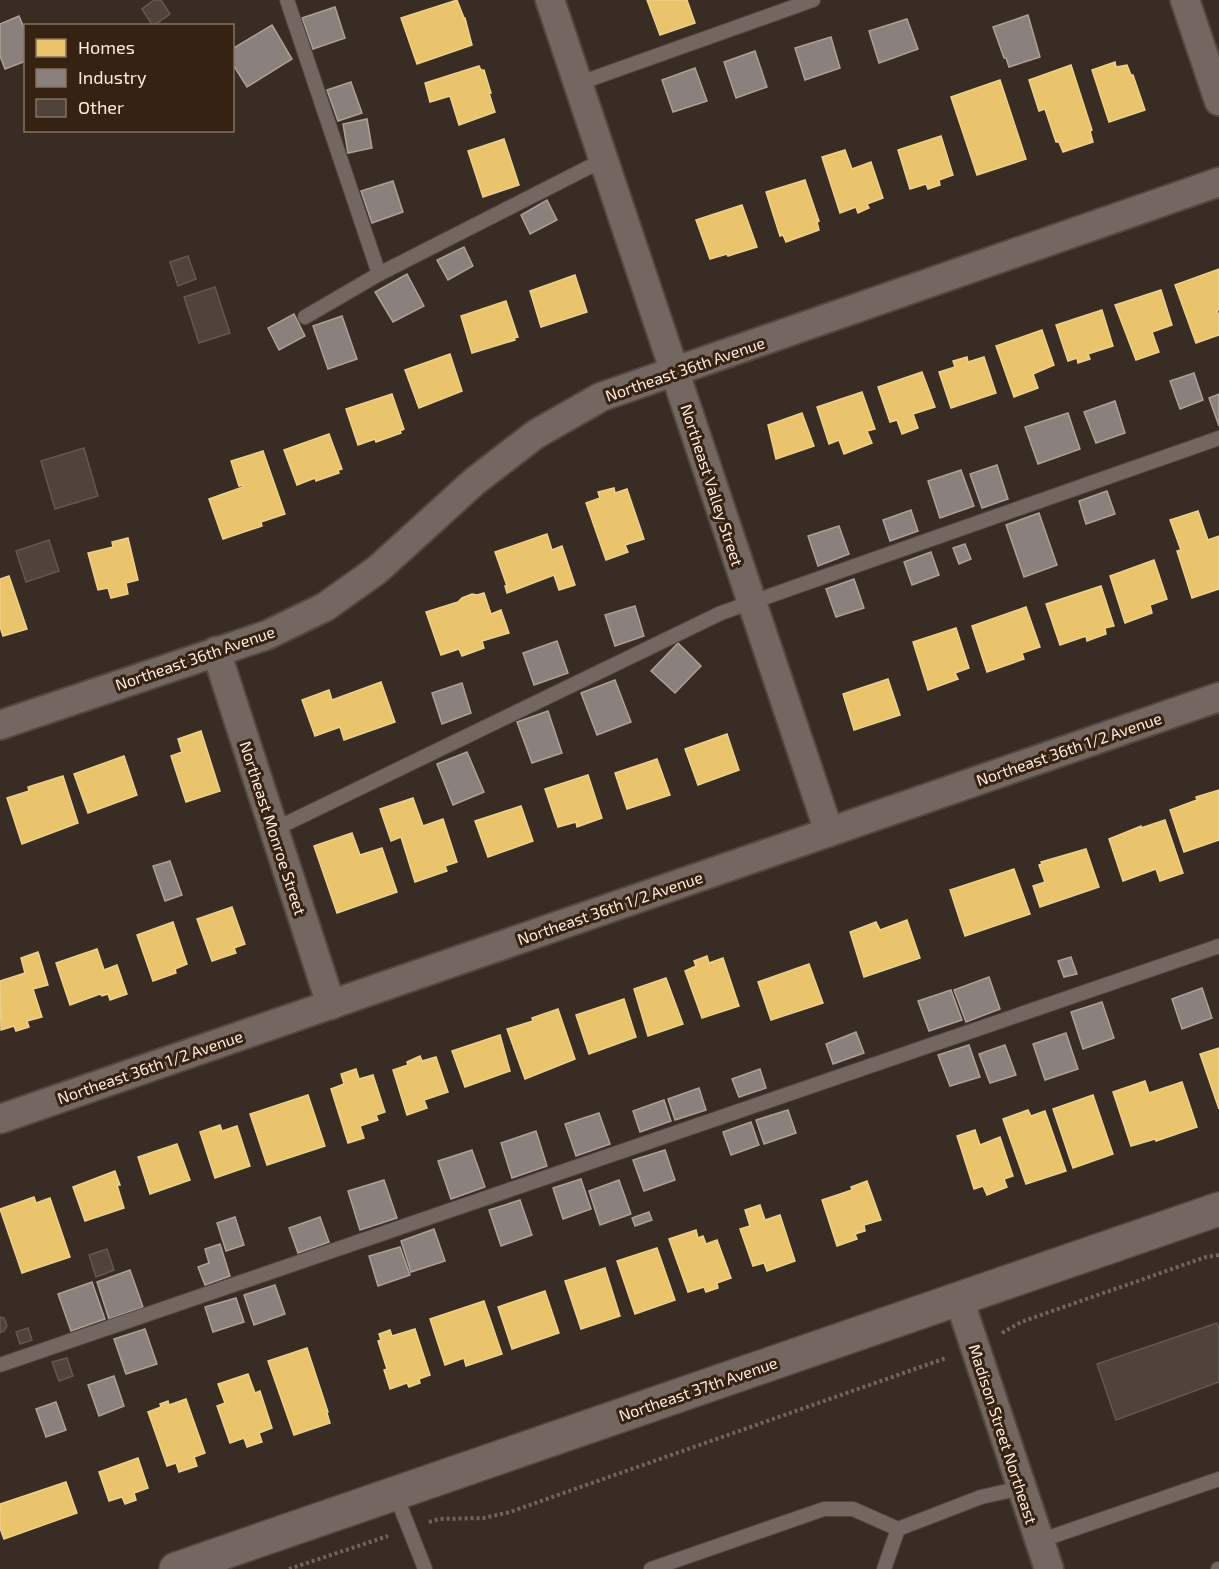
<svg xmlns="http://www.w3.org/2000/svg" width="1219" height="1569" viewBox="0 0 1219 1569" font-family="'Exo 2',sans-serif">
	<rect width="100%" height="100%" fill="#382c23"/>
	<!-- homes -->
	<g fill="#e9c46a" stroke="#eed08e" stroke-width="1.5">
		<polygon points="457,0 464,18 465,18 472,45 417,64 401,18"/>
		<polygon points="647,0 687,0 695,23 660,35"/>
		<polygon points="1115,62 1116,67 1127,65 1131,75 1133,75 1145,110 1109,122 1092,70"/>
		<polygon points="1071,65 1092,130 1090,131 1093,142 1063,152 1059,142 1056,142 1045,109 1039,111 1029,80"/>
		<polygon points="479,66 481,70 484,70 491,93 489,93 495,112 459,125 450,96 430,102 425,83"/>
		<polygon points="1000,80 1026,159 977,175 951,97"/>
		<polygon points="941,136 953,175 939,180 940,185 928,189 926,184 910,189 898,150"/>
		<polygon points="504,139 519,185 483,197 468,151"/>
		<polygon points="845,150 852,169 871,162 883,198 867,204 869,208 858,213 856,207 840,213 822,157"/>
		<polygon points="805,180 819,221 817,222 819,230 786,242 783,235 780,236 766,192"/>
		<polygon points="742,205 757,247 728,256 727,254 710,259 696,220"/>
		<polygon points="1219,269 1219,310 1217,310 1219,317 1219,335 1196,343 1175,285"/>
		<polygon points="575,275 587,312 541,327 530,291"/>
		<polygon points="1161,290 1172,325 1152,332 1159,352 1136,360 1115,305"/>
		<polygon points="506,301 518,337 514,338 515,340 472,353 461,316"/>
		<polygon points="1102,310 1113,346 1088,354 1090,359 1078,363 1077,358 1068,361 1056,325"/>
		<polygon points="1042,330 1054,365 1033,374 1038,388 1014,397 996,346"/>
		<polygon points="450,354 462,391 419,408 405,370"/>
		<polygon points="967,357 968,362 984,357 996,393 951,408 939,372 955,367 953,361"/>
		<polygon points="922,372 935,407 913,414 918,428 902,434 897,420 890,422 878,387"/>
		<polygon points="862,392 875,429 867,431 872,443 844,454 839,440 829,444 817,407"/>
		<polygon points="392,394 404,429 400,431 401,433 376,442 375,439 358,445 346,409"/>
		<polygon points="802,413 814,446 776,459 768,425"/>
		<polygon points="329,434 342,469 338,470 339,473 316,481 315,478 297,485 284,450"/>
		<polygon points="263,451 285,514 261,522 262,526 223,539 209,499 243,487 243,485 239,486 231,461"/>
		<polygon points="614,488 615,493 627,489 644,539 625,545 628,552 606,560 586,503 600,498 598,492"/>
		<polygon points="1198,511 1208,540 1219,536 1219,589 1192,598 1177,551 1181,550 1170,520"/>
		<polygon points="547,534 552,550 562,546 575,585 559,590 554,575 507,593 505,586 507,586 495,552"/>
		<polygon points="128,538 138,580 126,583 128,594 111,598 108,588 98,590 88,553 113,547 112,542"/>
		<polygon points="1154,560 1167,599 1150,605 1152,613 1125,623 1110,576"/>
		<polygon points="9,576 27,629 3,636 0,627 0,579"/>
		<polygon points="1101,586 1114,626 1105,628 1106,634 1087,641 1086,636 1060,645 1046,604"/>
		<polygon points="484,593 491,614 501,610 509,633 482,641 484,648 462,656 459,649 441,655 426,612 458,602 462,598 472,594 477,595"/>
		<polygon points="1026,607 1040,647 1022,653 1024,659 987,672 972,626"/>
		<polygon points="956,628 969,668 955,673 958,679 928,690 913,642"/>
		<polygon points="888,679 900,715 854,730 843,694"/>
		<polygon points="381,682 395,722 344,740 340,727 315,736 302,700 329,690 332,700"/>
		<polygon points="201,731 220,791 186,802 171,756 182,752 178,739"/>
		<polygon points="727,734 739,770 698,785 685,749"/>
		<polygon points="124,756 137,795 88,813 74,774"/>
		<polygon points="657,759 670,795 627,809 615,773"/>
		<polygon points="588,775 602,818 577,827 576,822 558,827 545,789"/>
		<polygon points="63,776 78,823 22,844 7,798 29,791 28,787"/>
		<polygon points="1219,790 1219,840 1184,852 1170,810 1197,800 1196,797"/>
		<polygon points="413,798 423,826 443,819 457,862 445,866 447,871 415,882 401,837 391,841 380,809"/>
		<polygon points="521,806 533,841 488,857 475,821"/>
		<polygon points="1165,820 1183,873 1160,881 1156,869 1123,881 1109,839 1141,826 1141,828"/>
		<polygon points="352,833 360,855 382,848 397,892 337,913 314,846"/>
		<polygon points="1086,849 1099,887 1040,907 1033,886 1045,882 1039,865 1042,864 1041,862"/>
		<polygon points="1014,869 1030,914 965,936 950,890"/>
		<polygon points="232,907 245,944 234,948 236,953 212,961 197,919"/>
		<polygon points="907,920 920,958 864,977 850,932 876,922 880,930"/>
		<polygon points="173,922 187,964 175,969 176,973 153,981 137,935"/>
		<polygon points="97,949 104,970 117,965 127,994 110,1000 108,994 102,996 100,994 70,1005 56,963"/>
		<polygon points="38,952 48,985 33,989 42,1017 27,1021 29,1027 16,1031 14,1026 1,1030 0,981 25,973 21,958"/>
		<polygon points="707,956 709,963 723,958 739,1006 702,1018 685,971 696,966 694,961"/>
		<polygon points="809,964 823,1003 771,1020 758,982"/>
		<polygon points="666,978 683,1024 648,1036 634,989"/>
		<polygon points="624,999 636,1037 589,1054 576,1015"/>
		<polygon points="558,1009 575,1059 525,1079 507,1029 533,1021 532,1018"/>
		<polygon points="500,1035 510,1071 465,1087 452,1051"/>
		<polygon points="1219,1048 1219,1109 1200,1054"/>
		<polygon points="420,1056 422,1061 436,1057 448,1092 424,1100 427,1108 407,1115 393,1070 408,1065 407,1062"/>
		<polygon points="356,1069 359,1079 373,1075 385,1112 376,1115 378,1120 360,1126 364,1138 348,1143 331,1089 344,1084 341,1074"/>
		<polygon points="1145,1081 1149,1093 1182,1082 1197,1127 1156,1141 1155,1139 1131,1146 1113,1092"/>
		<polygon points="308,1095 325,1146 267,1165 250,1114"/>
		<polygon points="1093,1095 1113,1154 1073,1168 1053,1109"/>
		<polygon points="1028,1110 1031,1116 1045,1111 1066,1171 1026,1184 1003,1119"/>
		<polygon points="220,1125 222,1131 237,1126 250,1166 215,1178 200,1132"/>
		<polygon points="975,1130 980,1145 1000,1137 1013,1176 1004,1179 1007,1187 987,1195 983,1186 974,1189 957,1136"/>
		<polygon points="177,1144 190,1180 150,1194 138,1157"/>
		<polygon points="115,1171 120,1185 117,1185 124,1208 85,1221 73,1187"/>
		<polygon points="867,1181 881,1220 864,1225 865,1231 855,1234 857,1239 837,1246 822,1200 852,1190 851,1187"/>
		<polygon points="34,1197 36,1203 50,1198 70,1257 22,1273 0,1209"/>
		<polygon points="760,1205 765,1220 780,1215 795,1261 767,1271 764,1263 753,1266 740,1229 750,1226 745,1210"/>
		<polygon points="696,1230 698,1238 703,1236 706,1244 717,1240 731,1278 717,1283 718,1288 706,1292 704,1287 688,1292 669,1239"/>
		<polygon points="657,1248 675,1300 635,1314 617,1261"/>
		<polygon points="605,1268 620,1316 581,1329 565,1281"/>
		<polygon points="545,1291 559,1333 512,1349 498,1307"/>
		<polygon points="484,1301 502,1354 466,1366 464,1358 445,1365 430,1319"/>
		<polygon points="415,1329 430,1375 419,1379 420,1383 409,1387 407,1383 390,1389 384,1370 387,1369 378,1341 381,1340 379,1334 390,1330 392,1336"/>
		<polygon points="307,1348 328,1412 327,1413 330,1423 294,1435 268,1361"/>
		<polygon points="248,1374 255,1393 260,1391 272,1428 259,1433 262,1442 247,1447 244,1438 230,1443 217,1406 225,1403 218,1384"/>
		<polygon points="186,1399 205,1453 194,1457 197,1466 179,1472 176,1463 167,1466 148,1412 161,1407 160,1404 168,1401 169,1405"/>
		<polygon points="138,1458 148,1488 134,1493 136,1500 125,1504 122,1497 109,1501 99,1472"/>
		<polygon points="66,1482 77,1513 4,1539 0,1528 0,1504"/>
	</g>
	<!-- industry -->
	<g fill="#8a817c" stroke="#aca19a" stroke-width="1.5">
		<polygon points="335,7 345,38 313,49 302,18"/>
		<polygon points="1028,15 1040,57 1009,67 1006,58 1004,58 993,27"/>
		<polygon points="19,16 26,33 26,61 5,69 0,56 0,24"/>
		<polygon points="907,19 918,49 879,63 869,31"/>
		<polygon points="272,25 292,59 247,87 232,63 232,49"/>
		<polygon points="831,37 840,68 805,80 795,48"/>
		<polygon points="755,51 767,87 736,98 724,62"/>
		<polygon points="695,68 707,101 673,112 662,80"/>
		<polygon points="351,82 362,113 338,121 327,90"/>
		<polygon points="367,119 372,148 348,153 343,124"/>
		<polygon points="393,181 403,212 372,223 361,191"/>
		<polygon points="547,200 557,220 530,234 521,215"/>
		<polygon points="464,247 473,266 448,280 437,260"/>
		<polygon points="407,274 424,306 393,322 375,292"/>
		<polygon points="294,314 305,336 279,350 268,328"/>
		<polygon points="342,316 357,359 328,369 313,326"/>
		<polygon points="1194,373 1203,400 1180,409 1170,381"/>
		<polygon points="1219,394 1219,426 1209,398"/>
		<polygon points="1115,401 1125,433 1096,443 1084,412"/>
		<polygon points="1068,413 1080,449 1038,464 1025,427"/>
		<polygon points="997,465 1008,499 982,508 970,474"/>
		<polygon points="961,470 974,506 940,518 928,481"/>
		<polygon points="1107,491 1115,514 1086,524 1079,501"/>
		<polygon points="911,510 918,531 890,541 883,520"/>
		<polygon points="1039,513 1057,565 1024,577 1006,525"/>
		<polygon points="839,526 849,554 818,566 808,536"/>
		<polygon points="965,544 971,559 959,564 953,548"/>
		<polygon points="931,552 939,575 912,585 904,562"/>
		<polygon points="854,579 864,608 836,617 826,589"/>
		<polygon points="635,606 644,636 615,646 605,615"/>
		<polygon points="557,641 568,673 534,685 523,653"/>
		<polygon points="678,643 701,666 675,693 651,671"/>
		<polygon points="615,680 631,722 597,735 581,693"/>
		<polygon points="462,683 471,713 442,724 432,693"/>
		<polygon points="548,711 562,753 532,763 517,722"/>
		<polygon points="467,752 484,792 453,805 437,764"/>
		<polygon points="170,861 182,895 165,901 153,866"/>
		<polygon points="1071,957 1077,974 1064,977 1058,961"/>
		<polygon points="989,977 1000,1009 966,1022 954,990"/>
		<polygon points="1202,988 1212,1018 1182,1029 1172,999"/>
		<polygon points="951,990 962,1020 929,1031 918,1001"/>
		<polygon points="1102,1002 1114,1038 1083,1049 1071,1012"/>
		<polygon points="856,1032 864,1053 833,1064 826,1044"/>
		<polygon points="1066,1033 1078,1069 1045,1080 1033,1044"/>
		<polygon points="969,1045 980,1077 950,1086 938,1055"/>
		<polygon points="1005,1045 1016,1075 990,1083 979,1054"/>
		<polygon points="760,1069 766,1088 739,1097 732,1079"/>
		<polygon points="699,1088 706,1110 675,1120 668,1099"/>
		<polygon points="664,1100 671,1121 640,1132 633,1111"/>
		<polygon points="788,1110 796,1133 764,1144 756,1120"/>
		<polygon points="599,1113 610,1144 576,1156 565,1124"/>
		<polygon points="751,1122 759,1145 731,1155 723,1132"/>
		<polygon points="536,1131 547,1166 512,1178 501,1143"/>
		<polygon points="472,1150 485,1187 451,1199 438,1161"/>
		<polygon points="665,1150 675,1180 644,1191 633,1160"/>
		<polygon points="581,1179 591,1209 563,1219 553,1188"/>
		<polygon points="384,1180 397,1218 360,1230 348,1191"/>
		<polygon points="619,1180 631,1214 600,1225 589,1191"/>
		<polygon points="520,1200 532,1235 501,1246 489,1210"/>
		<polygon points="649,1212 652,1220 635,1226 632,1218"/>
		<polygon points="235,1217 244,1245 226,1251 217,1223"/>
		<polygon points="320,1217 329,1242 298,1253 289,1228"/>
		<polygon points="434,1229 445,1261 411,1272 401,1241"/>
		<polygon points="220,1244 230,1276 205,1285 198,1267 209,1263 205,1249"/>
		<polygon points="400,1247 410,1275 378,1286 369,1256"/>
		<polygon points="130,1270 143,1307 109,1319 97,1282"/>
		<polygon points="92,1282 105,1319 71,1331 58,1294"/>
		<polygon points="275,1285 285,1314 254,1325 244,1295"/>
		<polygon points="236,1298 244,1322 213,1332 205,1307"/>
		<polygon points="145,1329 157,1364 126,1374 114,1339"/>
		<polygon points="114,1376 124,1406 99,1416 88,1385"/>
		<polygon points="56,1402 66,1430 46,1437 36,1409"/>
	</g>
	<!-- building -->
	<g fill="#4f443c" stroke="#635951" stroke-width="1.5">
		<polygon points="154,0 161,0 170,14 153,26 142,9"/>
		<polygon points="188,256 196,279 178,286 170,262"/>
		<polygon points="215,287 230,333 199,343 184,297"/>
		<polygon points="84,448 98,496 55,509 41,461"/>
		<polygon points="49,540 59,571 26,582 16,551"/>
		<polygon points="107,1249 114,1270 96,1277 89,1255"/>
		<polygon points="0,1317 4,1318 7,1326 4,1331 0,1333"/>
		<polygon points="1217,1323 1219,1329 1219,1382 1116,1420 1097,1364"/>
		<polygon points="28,1328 32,1340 20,1344 16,1332"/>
		<polygon points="67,1358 73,1376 59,1381 52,1362"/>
	</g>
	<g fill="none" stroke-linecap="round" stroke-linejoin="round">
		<!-- lane casing -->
		<g stroke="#524840" stroke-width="16">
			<g id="lane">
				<polyline points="287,0 379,274 603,160"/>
				<polyline points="577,84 813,0"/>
				<polyline points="305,317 379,274"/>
				<polyline points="273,830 721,613 1219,438"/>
				<polyline points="0,1365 1219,946"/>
				<polyline points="395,1493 425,1569"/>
				<polyline points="1039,1541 1219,1479"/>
				<polyline points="651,1569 824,1509 853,1509 898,1529 981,1497 1021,1488"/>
				<polyline points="884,1569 898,1529"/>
				<polyline points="1218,1569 1219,1569"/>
			</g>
		</g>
		<!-- street casing -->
		<g stroke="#524840" stroke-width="32">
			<g id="street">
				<polyline points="550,0 829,832"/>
				<polyline points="1185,0 1219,101"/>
				<polyline points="216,651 331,1005"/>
				<polyline points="0,725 267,635 325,607 377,570 475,481 536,434 601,397 1219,182"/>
				<polyline points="0,1119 1219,697"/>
				<polyline points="959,1299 1049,1569"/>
			</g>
		</g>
		<!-- secondary casing -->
		<g stroke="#524840" stroke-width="36">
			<polyline id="secondary" points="176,1569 1219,1209"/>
		</g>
		<!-- path -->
		<g stroke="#6f675f" stroke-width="4" stroke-dasharray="3 3" stroke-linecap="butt">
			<polyline points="1002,1333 1021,1322 1206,1257 1219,1255"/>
			<polyline points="429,1522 439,1519 484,1518 510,1512 946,1358"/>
			<polyline points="289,1569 388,1536"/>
		</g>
		<!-- lane -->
		<use href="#lane" stroke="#736861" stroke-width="14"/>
		<!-- street -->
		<use href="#street" stroke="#736861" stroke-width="28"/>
		<!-- secondary -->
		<use href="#secondary" stroke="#736861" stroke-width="33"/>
	</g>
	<g text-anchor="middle" stroke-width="6" stroke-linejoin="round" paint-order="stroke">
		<!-- street labels -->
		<g font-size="16" fill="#fbece1" stroke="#372110">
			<text transform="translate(685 369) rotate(-19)" y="6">Northeast 36th Avenue</text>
			<text transform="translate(712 485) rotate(72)" y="6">Northeast Valley Street</text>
			<text transform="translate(195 658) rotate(-19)" y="6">Northeast 36th Avenue</text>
			<text transform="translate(1069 749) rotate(-19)" y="6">Northeast 36th 1/2 Avenue</text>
			<text transform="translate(273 828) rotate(72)" y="6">Northeast Monroe Street</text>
			<text transform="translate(610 908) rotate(-19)" y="6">Northeast 36th 1/2 Avenue</text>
			<text transform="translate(150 1067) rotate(-19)" y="6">Northeast 36th 1/2 Avenue</text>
			<text transform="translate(698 1389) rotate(-19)" y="6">Northeast 37th Avenue</text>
			<text transform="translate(1003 1434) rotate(72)" y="6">Madison Street Northeast</text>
		</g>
	</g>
	<!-- legend -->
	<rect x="24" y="24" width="210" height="108" fill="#372110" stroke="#857264" stroke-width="1.5"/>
	<rect x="36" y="39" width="30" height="18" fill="#e9c46a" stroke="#857264" stroke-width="1.5"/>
	<text x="78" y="54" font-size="18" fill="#fbece1">Homes</text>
	<rect x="36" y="69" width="30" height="18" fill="#8a817c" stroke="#857264" stroke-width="1.5"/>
	<text x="78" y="84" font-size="18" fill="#fbece1">Industry</text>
	<rect x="36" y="99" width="30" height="18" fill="#4f443c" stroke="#857264" stroke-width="1.5"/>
	<text x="78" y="114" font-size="18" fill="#fbece1">Other</text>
</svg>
